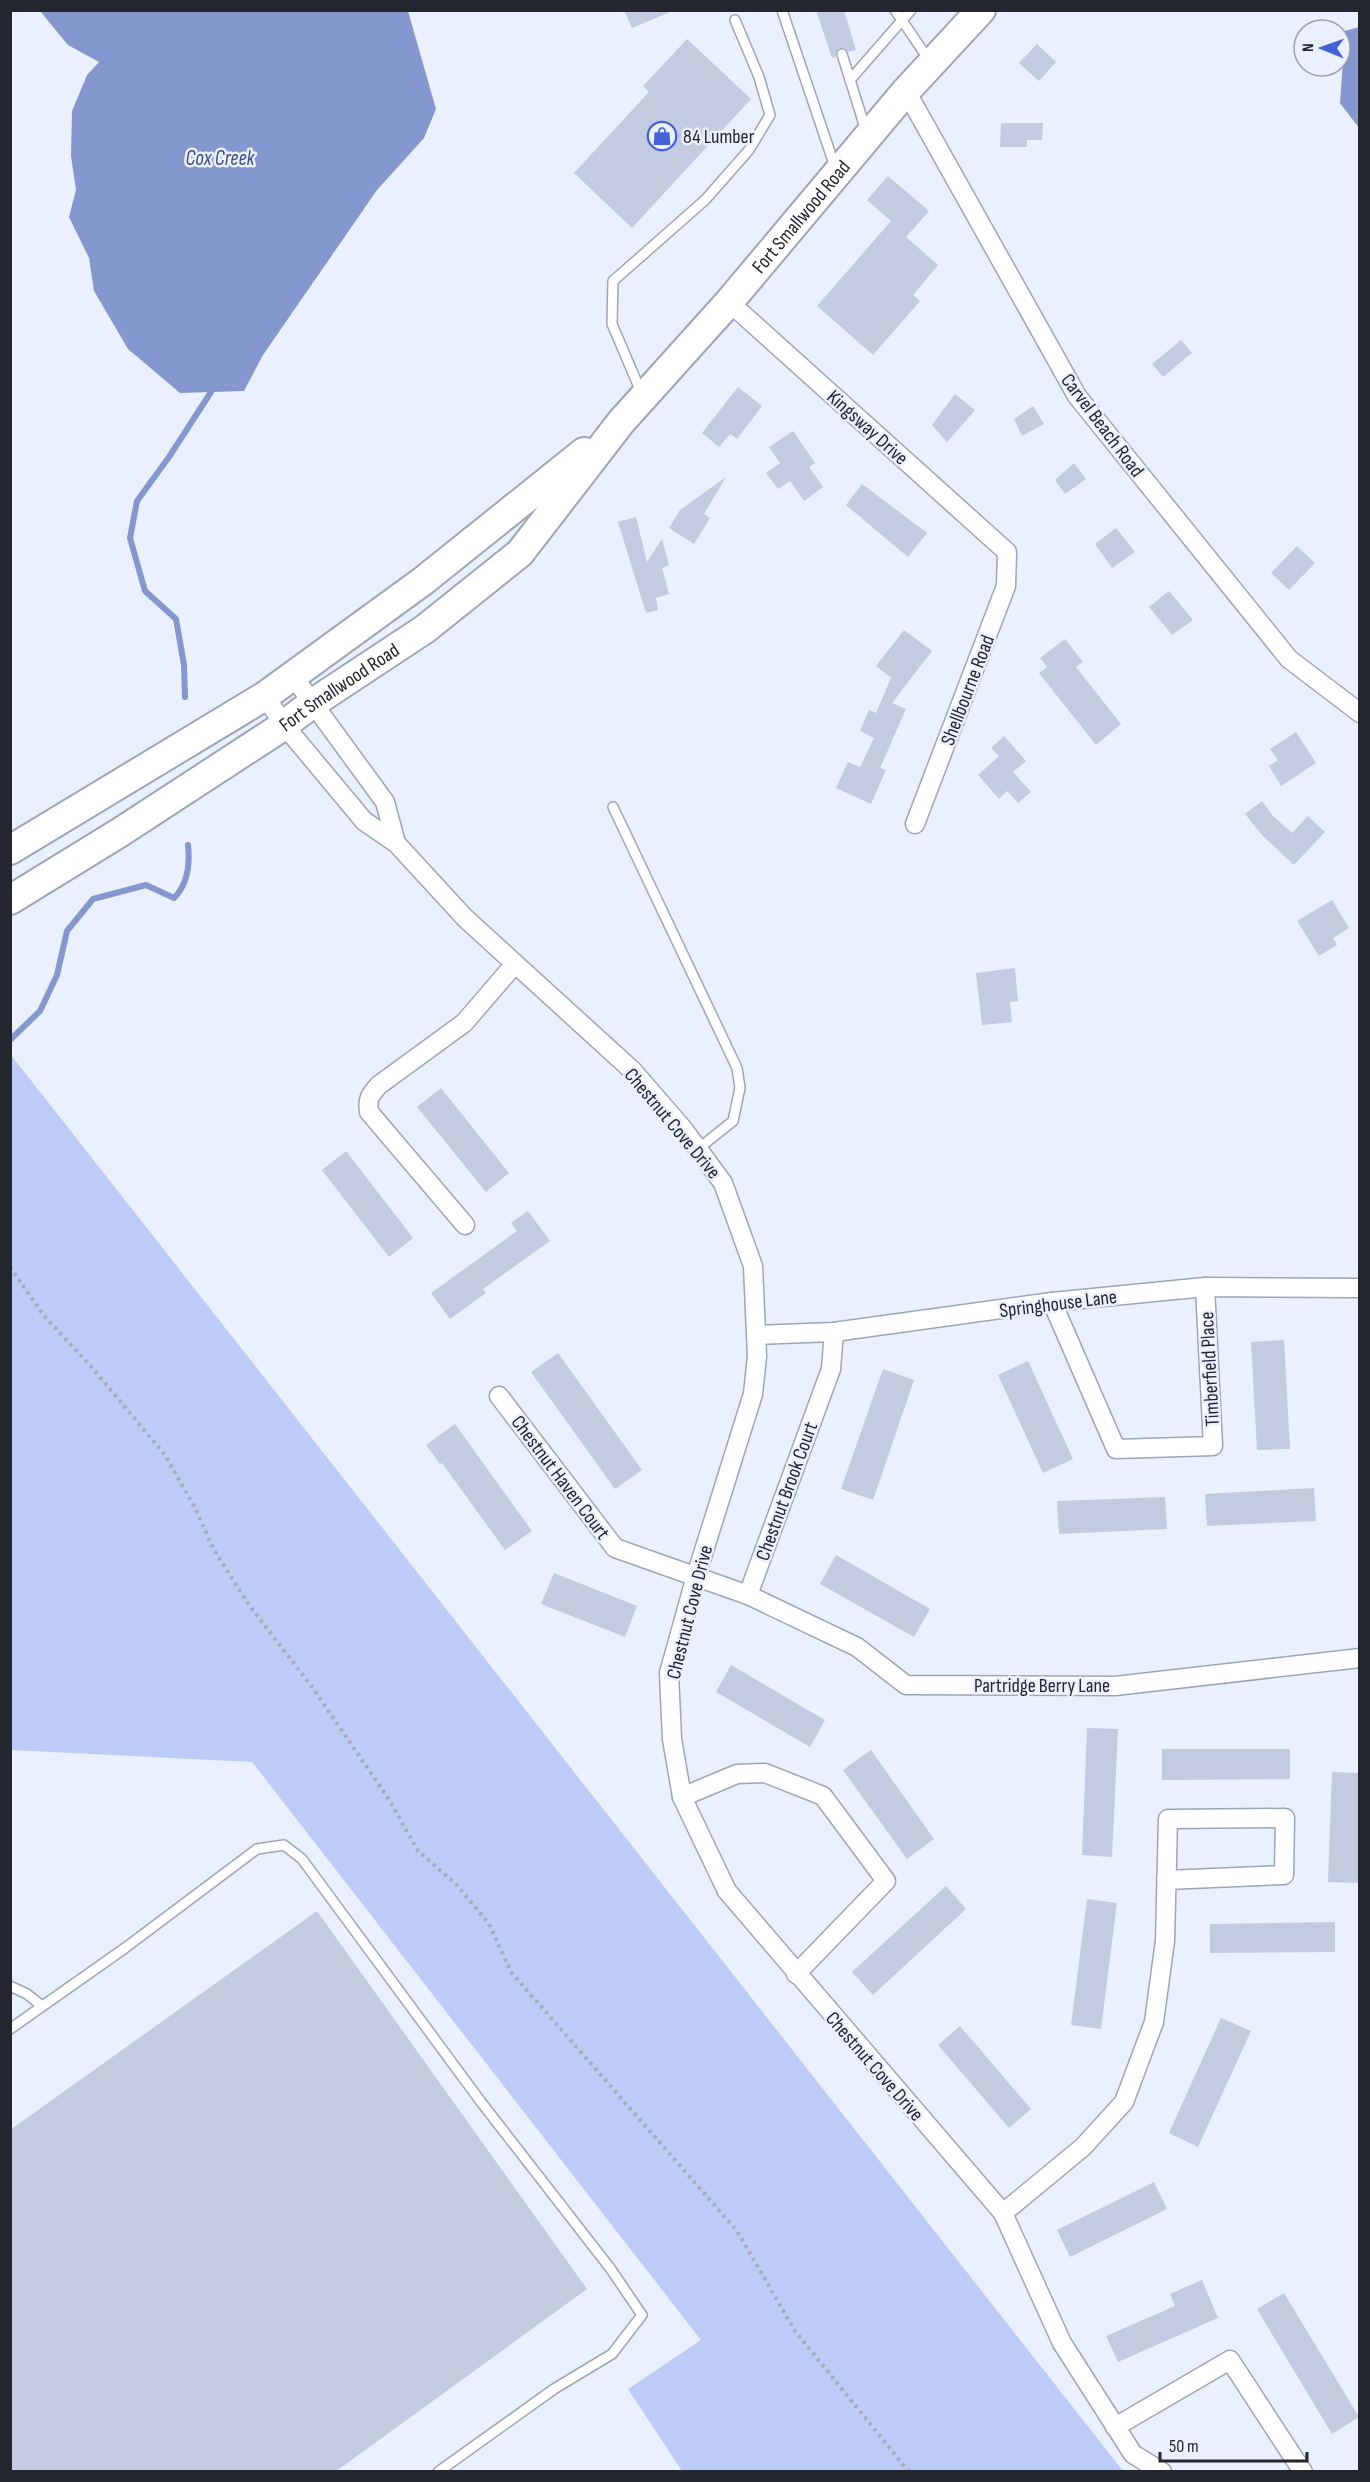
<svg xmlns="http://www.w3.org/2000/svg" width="1370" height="2482" viewBox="0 0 1370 2482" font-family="'Sofia Sans Condensed',sans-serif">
	<rect width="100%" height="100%" fill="#ebf0fe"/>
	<!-- green -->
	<polygon fill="#bcccf7" points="10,1055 11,1055 1123,2471 682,2471 628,2389 701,2340 252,1762 11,1750"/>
	<!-- water -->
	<g fill="#8497ce">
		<polygon points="40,11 408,11 436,109 424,138 377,190 263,355 244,391 180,393 128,349 94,291 89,258 69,217 76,190 71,156 72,111 87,75 99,62 68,45"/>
		<polygon points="1359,27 1360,27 1359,128 1340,103 1345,31"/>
	</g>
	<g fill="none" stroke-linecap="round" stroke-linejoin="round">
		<!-- stream -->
		<g stroke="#8497ce" stroke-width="6">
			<polyline points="185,697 184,665 176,619 145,591 130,538 137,501 169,457 211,392 212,386"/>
			<path d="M10 1040 40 1011 57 975 67 931 93 899 146 885 174 898C188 884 190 864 188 845"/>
		</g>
	</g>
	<!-- building -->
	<g fill="#c3cbe1">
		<polygon points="624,10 673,10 673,11 632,28"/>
		<polygon points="816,10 844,10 856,50 848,52 844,48 839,48 836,52 836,57 832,58"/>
		<polygon points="687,39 751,99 632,228 574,173 649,92 643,86"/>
		<polygon points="1037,44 1056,62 1039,81 1019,63"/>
		<polygon points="1001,123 1043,123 1042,140 1027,140 1027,147 1000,147"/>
		<polygon points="888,176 929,211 906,237 938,265 913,295 920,301 873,355 817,306 891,221 867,200"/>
		<polygon points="1181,340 1192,353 1163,377 1152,364"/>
		<polygon points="738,387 762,406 737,439 730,434 719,447 702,433"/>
		<polygon points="955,394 975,410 947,442 932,425"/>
		<polygon points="1033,406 1044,424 1022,436 1014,419"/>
		<polygon points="793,431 815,463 809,467 823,487 804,501 790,481 778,489 766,473 780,463 769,447"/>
		<polygon points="1074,463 1086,479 1065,494 1055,480"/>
		<polygon points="726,477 704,514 710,518 694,544 669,528 680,510"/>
		<polygon points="862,484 927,533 908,557 846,505"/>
		<polygon points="636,517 647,562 662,539 669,565 662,568 669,594 656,598 658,610 646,613 618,522"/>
		<polygon points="1116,528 1135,552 1112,568 1095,544"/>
		<polygon points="1297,546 1315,563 1289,590 1271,573"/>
		<polygon points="1169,591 1193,620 1172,635 1149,607"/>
		<polygon points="904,630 932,651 892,703 906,709 880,768 886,770 871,804 836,788 848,762 860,767 874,738 860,731 869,710 876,713 891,678 876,666"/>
		<polygon points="1065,639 1083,662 1076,667 1121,724 1096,745 1039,673 1047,667 1040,658"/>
		<polygon points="1296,732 1316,763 1281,786 1269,766 1278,760 1270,749"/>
		<polygon points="1004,736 1026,761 1013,772 1031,792 1018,803 1007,791 999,799 978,775 999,756 991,748"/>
		<polygon points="1262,801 1273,816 1292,833 1308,816 1325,832 1294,865 1262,835 1245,814"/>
		<polygon points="1332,900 1349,928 1333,938 1337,945 1319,956 1297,921"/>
		<polygon points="1015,968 1018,1001 1010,1002 1012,1022 982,1025 976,973"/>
		<polygon points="441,1088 509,1173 486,1192 417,1107"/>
		<polygon points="346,1151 413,1238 389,1257 322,1170"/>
		<polygon points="528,1211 550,1241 483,1289 486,1293 450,1319 431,1293 517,1231 511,1223"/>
		<polygon points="1284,1340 1290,1449 1257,1450 1251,1342"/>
		<polygon points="558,1353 642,1470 615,1489 531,1372"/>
		<polygon points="1028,1361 1073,1459 1043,1473 998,1375"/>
		<polygon points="883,1369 914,1380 873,1500 841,1489"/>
		<polygon points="455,1424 532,1531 505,1550 442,1463 440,1464 426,1445"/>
		<polygon points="1314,1488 1316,1521 1207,1526 1205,1494"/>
		<polygon points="1165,1497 1167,1529 1059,1534 1057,1501"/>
		<polygon points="836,1555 930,1609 914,1637 820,1584"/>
		<polygon points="554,1573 637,1606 625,1637 541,1604"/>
		<polygon points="731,1665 825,1720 810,1747 716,1692"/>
		<polygon points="1087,1728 1118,1729 1112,1857 1082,1855"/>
		<polygon points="1162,1749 1290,1749 1290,1779 1162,1780"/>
		<polygon points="871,1750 934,1839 907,1859 843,1770"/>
		<polygon points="1332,1772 1359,1773 1359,1883 1328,1882"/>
		<polygon points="946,1886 966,1909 873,1995 852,1972"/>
		<polygon points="1087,1899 1117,1903 1101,2029 1071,2025"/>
		<polygon points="317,1911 587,2289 335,2472 10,2472 10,2130"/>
		<polygon points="1335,1922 1335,1952 1210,1953 1210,1924"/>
		<polygon points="1221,2018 1251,2031 1198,2147 1169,2133"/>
		<polygon points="960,2026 1031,2109 1009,2128 938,2045"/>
		<polygon points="1154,2182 1167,2209 1070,2257 1057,2230"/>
		<polygon points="1202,2280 1218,2318 1118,2362 1106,2336 1175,2306 1170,2294"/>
		<polygon points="1284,2293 1359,2417 1332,2434 1257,2309"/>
	</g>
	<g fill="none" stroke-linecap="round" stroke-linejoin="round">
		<!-- lane casing -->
		<g stroke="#9da5ba" stroke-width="12">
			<g id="lane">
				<polyline points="782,10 835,167"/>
				<polyline points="895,10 929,60"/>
				<polyline points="842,54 866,131"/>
				<polyline points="850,80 911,10"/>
				<polyline points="641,392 612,324 613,281 705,200 749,150 770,115 759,77 735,20"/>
				<polyline points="613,807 737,1068 740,1088 733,1121 698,1149"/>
				<polyline points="10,1986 27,1994 42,2006"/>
				<polyline points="10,2029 125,1948 257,1849 284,1845 302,1859 481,2102 610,2268 642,2315 612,2354 554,2389 438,2472"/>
			</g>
		</g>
		<!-- street casing -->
		<g stroke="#9da5ba" stroke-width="21">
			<g id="street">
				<polyline points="906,91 1077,396 1289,659 1360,713"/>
				<polyline points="729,302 1007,552 1006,586 915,824"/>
				<polyline points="293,676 385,802 396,843"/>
				<polyline points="265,696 284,725 364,821 396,843 465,918 633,1071 684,1130 723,1183 753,1266 757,1356 753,1394 696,1576 669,1673 672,1739 682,1797 727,1891 1003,2213 1062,2343 1133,2454 1162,2472"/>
				<path d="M465 1225 369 1112C367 1099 370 1095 379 1085L464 1023 514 965"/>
				<polyline points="1052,1302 1116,1449 1213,1446 1205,1287"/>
				<polyline points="757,1335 834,1332 1052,1302 1205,1287 1360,1288"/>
				<polyline points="499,1396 615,1548 748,1595 831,1369 834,1332"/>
				<polyline points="748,1595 857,1647 906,1685 1115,1686 1360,1658"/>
				<polyline points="682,1797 737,1774 765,1773 823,1796 886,1881 796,1974"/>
				<polyline points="1003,2213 1083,2147 1124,2102 1154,2022 1165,1941 1168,1819 1285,1818 1284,1875 1166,1880"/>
				<polyline points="1115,2427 1230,2360 1303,2472"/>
			</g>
		</g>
		<!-- primary casing -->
		<g stroke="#9da5ba" stroke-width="32">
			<g id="primary">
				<polyline points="10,850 265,696 423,581 584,452"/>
				<path id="s1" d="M10 900 119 833 277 730 313 703 425 629 520 553 621 422 729 302 906 91 981 10"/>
			</g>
		</g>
		<!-- path -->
		<polyline stroke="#a5aab6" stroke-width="4" stroke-dasharray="3 4.5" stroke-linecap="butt" points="10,1267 44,1316 89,1364 165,1455 194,1506 214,1550 249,1605 312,1687 390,1801 418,1851 456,1884 489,1924 511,1972 737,2231 795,2331 909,2472"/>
		<!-- lane -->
		<use href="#lane" stroke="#fff" stroke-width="9"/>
		<!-- street -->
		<use href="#street" stroke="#fff" stroke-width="18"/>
		<!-- primary -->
		<use href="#primary" stroke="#fff" stroke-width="28"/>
	</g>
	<!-- icons -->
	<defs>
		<g id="shop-ring" transform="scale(1.5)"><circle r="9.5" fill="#ebf0fe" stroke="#4562d6" stroke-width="1.5"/><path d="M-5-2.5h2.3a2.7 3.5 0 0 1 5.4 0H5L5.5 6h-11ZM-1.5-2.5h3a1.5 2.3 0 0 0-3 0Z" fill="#4562d6"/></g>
	</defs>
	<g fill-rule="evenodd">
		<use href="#shop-ring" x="662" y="136"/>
	</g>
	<g text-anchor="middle" stroke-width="5" stroke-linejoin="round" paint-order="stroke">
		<!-- poi labels -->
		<g font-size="20" fill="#23262e" stroke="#ebf0fe" text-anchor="start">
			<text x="683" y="143">84 Lumber</text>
		</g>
		<!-- street labels -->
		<g font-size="20" fill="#23262e" stroke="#ebf0fe">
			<text dy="7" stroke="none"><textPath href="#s1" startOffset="1056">Fort Smallwood Road</textPath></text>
			<text transform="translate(1103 425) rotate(53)" y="7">Carvel Beach Road</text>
			<text transform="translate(868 427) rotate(42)" y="7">Kingsway Drive</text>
			<text dy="7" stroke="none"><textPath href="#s1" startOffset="392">Fort Smallwood Road</textPath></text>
			<text transform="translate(967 690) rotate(-69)" y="7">Shellbourne Road</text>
			<text transform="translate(673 1123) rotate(50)" y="7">Chestnut Cove Drive</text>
			<text transform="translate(1058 1303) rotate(-7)" y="7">Springhouse Lane</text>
			<text transform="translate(1209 1369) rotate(-93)" y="7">Timberfield Place</text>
			<text transform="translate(561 1477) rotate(53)" y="7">Chestnut Haven Court</text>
			<text transform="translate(786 1491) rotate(-70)" y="7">Chestnut Brook Court</text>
			<text transform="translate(689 1612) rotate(-76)" y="7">Chestnut Cove Drive</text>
			<text x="1042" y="1692">Partridge Berry Lane</text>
			<text transform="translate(875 2066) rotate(49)" y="7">Chestnut Cove Drive</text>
		</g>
		<!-- water labels -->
		<g font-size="21" font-style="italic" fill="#384c8f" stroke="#ebf0fe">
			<text x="220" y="165">Cox Creek</text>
		</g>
	</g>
	<!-- border -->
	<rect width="1370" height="2482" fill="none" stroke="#23262e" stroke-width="24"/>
	<!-- north arrow -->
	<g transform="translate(1322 48) rotate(271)"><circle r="28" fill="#ebf0fe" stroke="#9b9fab" stroke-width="1.5"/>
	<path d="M0-4.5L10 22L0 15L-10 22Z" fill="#4562d6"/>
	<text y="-9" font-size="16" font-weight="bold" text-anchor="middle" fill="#23262e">N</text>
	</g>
	<!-- scale -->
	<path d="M1160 2452v9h147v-9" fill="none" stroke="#23262e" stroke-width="3"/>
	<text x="1169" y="2452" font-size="18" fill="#23262e" stroke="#ebf0fe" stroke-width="4.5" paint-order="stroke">50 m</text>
</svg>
